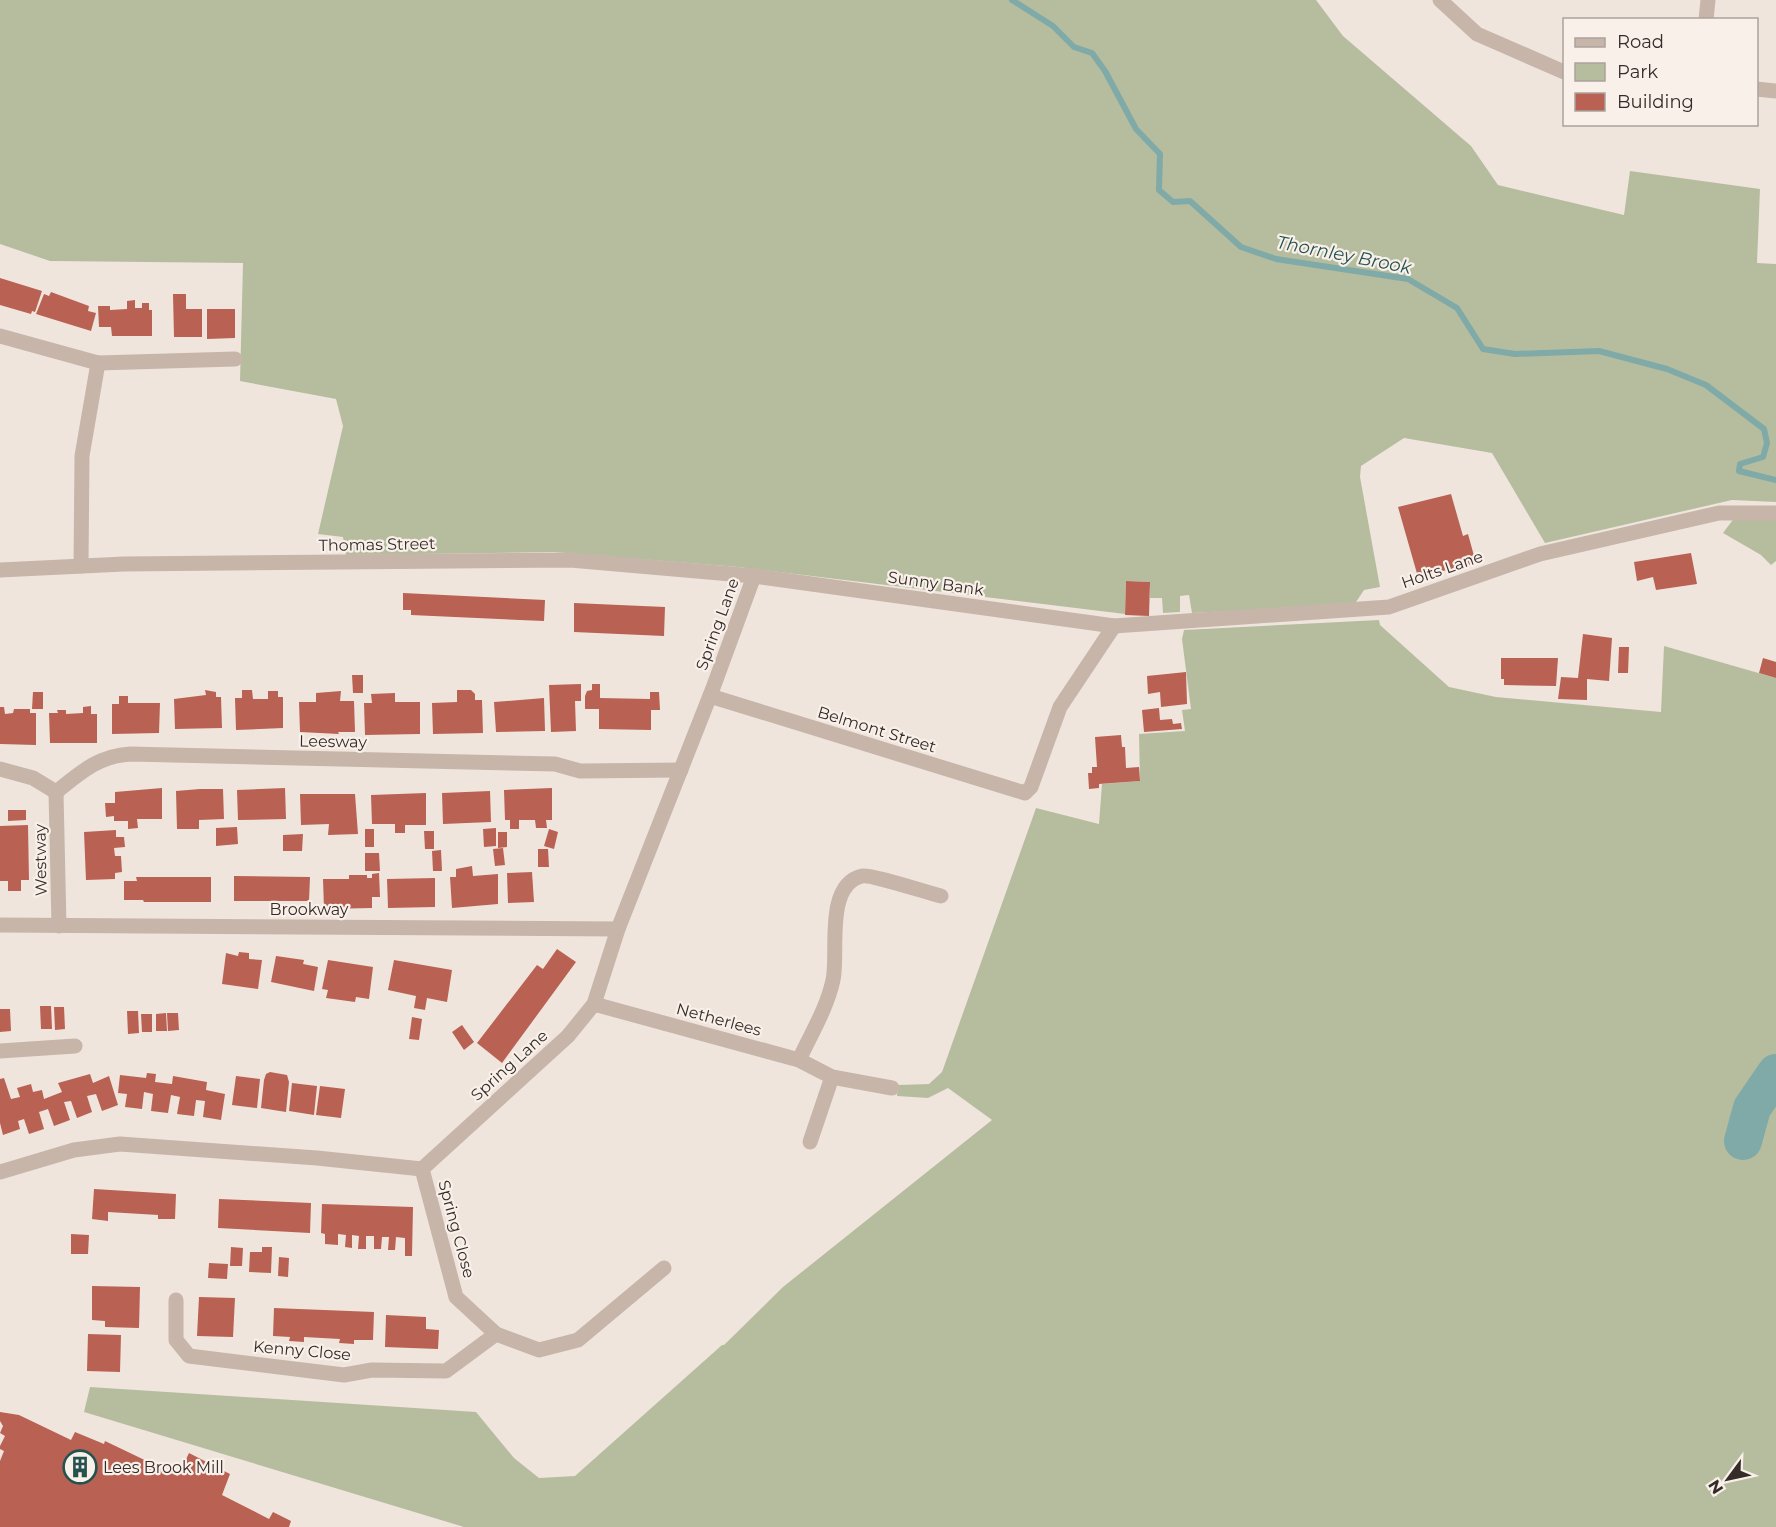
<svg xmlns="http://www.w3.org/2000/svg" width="1776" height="1527" viewBox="0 0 1776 1527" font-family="Montserrat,sans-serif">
	<rect width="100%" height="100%" fill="#f0e5dd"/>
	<!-- green -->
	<g fill="#b6bd9f">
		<polygon points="0,0 1316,0 1343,36 1471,146 1498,185 1624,215 1630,171 1760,189 1757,263 1776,264 1776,502 1732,500 1545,543 1492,453 1404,438 1361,466 1360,477 1380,587 1364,590 1354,605 1192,613 1189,595 1180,596 1180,612 1163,613 1162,598 1150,598 1150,582 1126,581 1125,614 738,567 554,552 346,555 343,537 318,534 343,426 336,399 240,381 243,263 50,261 0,244"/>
		<polygon points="1735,517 1776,518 1776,561 1771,565 1761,555 1723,533"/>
		<polygon points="1379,620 1380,625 1449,687 1496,697 1661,712 1664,646 1776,678 1776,1527 464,1527 84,1412 90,1387 476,1412 514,1458 539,1478 575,1476 722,1345 724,1345 783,1287 992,1120 948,1088 928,1098 897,1096 898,1085 929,1084 942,1072 1036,808 1099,824 1102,784 1140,781 1139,734 1185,731 1182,710 1191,709 1182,639 1184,630"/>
	</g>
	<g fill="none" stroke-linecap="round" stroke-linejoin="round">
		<!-- stream -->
		<polyline stroke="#7faaa8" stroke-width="6" points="1012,0 1053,26 1074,47 1092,53 1105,71 1136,129 1160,154 1159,190 1173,202 1190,201 1241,247 1276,259 1408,279 1457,308 1483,349 1515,354 1599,351 1667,369 1706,385 1764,429 1767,443 1763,457 1740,464 1739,471 1776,480"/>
		<!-- river -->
		<polyline stroke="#7faaa8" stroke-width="38" points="1743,1141 1752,1108 1776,1073"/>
	</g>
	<!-- building -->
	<g fill="#b96152">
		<polygon points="0,278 42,291 35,312 32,311 31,314 0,305"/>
		<polygon points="51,292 89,306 88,311 96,313 91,331 36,314 44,294 49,296"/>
		<polygon points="173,294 186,294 186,309 202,309 202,337 174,337"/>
		<polygon points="135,300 135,308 142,308 142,303 149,303 149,310 152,310 152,336 112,336 111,327 99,327 98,306 110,306 110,310 127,309 127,301"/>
		<polygon points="207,309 235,309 235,338 207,339"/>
		<polygon points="1451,494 1463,536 1468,534 1476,563 1418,577 1398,507"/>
		<polygon points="1691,553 1697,584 1656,590 1653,577 1637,581 1634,562"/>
		<polygon points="1126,581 1150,582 1149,616 1125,615"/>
		<polygon points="403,593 545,600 544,621 411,615 411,610 403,610"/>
		<polygon points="574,603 665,607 664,636 574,632"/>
		<polygon points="1583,634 1612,638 1609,681 1587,679 1587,700 1558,699 1561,677 1578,678"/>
		<polygon points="1619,647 1629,647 1628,673 1618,673"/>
		<polygon points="1501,658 1558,658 1556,686 1504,685 1504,679 1501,679"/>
		<polygon points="1763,658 1776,662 1776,678 1759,673"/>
		<polygon points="1186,672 1187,704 1161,707 1160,692 1148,694 1147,676"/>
		<polygon points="352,675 363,675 363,693 353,693"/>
		<polygon points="581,684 581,701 575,701 576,731 551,732 549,685"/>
		<polygon points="592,684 600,684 600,698 650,699 650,692 659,692 660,710 651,710 651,730 599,729 599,709 585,709 585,696 587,691 592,690"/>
		<polygon points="205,690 216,692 216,697 221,697 222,728 175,729 174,699 206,695"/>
		<polygon points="242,690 252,690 253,699 268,699 268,691 278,691 278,697 283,697 283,728 236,730 235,698 242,698"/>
		<polygon points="457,690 471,690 475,694 475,700 482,700 483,733 433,734 432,703 457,702"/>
		<polygon points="341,691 340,701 354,701 355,732 338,732 339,734 300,732 299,702 316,702 316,693"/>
		<polygon points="33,692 43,692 43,709 32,709"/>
		<polygon points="395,693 395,702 420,702 420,734 365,735 364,703 372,703 371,694"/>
		<polygon points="119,696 128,696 128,703 160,703 159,733 112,734 112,704 119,704"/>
		<polygon points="544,698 545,731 496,732 494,702"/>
		<polygon points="91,706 91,714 97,714 97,743 50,743 49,713 58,713 57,710 66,710 66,714 83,713 83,707"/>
		<polygon points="0,707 4,707 5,714 13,713 14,709 30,709 30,713 36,713 36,745 0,744"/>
		<polygon points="1159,708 1160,720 1172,719 1173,724 1181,723 1182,729 1144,732 1142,710"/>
		<polygon points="1121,735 1122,747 1125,747 1126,768 1139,767 1140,781 1099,784 1099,788 1089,789 1088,773 1092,773 1092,767 1097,767 1095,737"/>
		<polygon points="162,788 162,819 137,819 138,828 128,829 128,821 114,821 114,816 106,817 105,803 115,803 115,792"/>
		<polygon points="285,788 286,819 238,820 237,790"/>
		<polygon points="552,788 552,820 546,820 547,828 536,828 535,820 519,820 519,829 510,829 510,820 505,820 504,790"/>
		<polygon points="200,789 223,789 224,819 199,820 199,829 177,829 176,791"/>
		<polygon points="490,791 491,822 443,824 442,793"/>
		<polygon points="426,793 426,825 405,825 405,833 395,833 395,824 372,824 371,795"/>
		<polygon points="300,794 355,794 358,834 328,835 329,824 301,825"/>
		<polygon points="8,810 26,810 26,820 8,821"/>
		<polygon points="28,825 29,880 21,880 21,891 8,891 8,881 0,881 0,826"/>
		<polygon points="237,827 238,844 216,846 216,828"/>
		<polygon points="496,828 496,846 484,847 483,829"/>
		<rect x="365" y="829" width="9" height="18"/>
		<polygon points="549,829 558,832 554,849 544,846"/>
		<polygon points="116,830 116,837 124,837 125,847 114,848 115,856 121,856 122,872 115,873 115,879 86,880 84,832"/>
		<polygon points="424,831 434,831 434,849 425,849"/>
		<polygon points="498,832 507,832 507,847 498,848"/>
		<polygon points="303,834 302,851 283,851 283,835"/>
		<polygon points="503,848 505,865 495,866 493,849"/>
		<polygon points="538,849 548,849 549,867 538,867"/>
		<polygon points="441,850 442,871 433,871 432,851"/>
		<polygon points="365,853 379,853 380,871 365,871"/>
		<polygon points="472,866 473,876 498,874 498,904 452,908 450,877 456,877 456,869"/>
		<polygon points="532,872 534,902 508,903 507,873"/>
		<polygon points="379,873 380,897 372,897 372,908 324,909 323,879 349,879 349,875 367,875 367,878 372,878 372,874"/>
		<polygon points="234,876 310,877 309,901 234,901"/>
		<polygon points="136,877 211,877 211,902 144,902 143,900 124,900 124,881 137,881"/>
		<polygon points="435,878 435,907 388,908 387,879"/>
		<polygon points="557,949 576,962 502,1063 477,1043 537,965 543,969"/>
		<polygon points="239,952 249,953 249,959 262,960 258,989 222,984 226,953 238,956"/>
		<polygon points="276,956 304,960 303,964 318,967 314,991 271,982"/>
		<polygon points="328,960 373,967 369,999 356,997 355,1002 326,998 328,990 322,989"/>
		<polygon points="394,960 452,970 447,1002 427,998 425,1010 414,1008 416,996 388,990"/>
		<polygon points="40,1006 51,1006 52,1029 41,1029"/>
		<polygon points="54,1007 64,1007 65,1029 55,1030"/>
		<polygon points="0,1009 10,1009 11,1031 0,1032"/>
		<polygon points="127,1011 138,1011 139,1033 128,1034"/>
		<polygon points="166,1013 167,1031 156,1031 156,1014"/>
		<polygon points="167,1013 178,1013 179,1030 168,1031"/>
		<polygon points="141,1014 152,1014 152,1032 142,1032"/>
		<polygon points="412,1017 422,1019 419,1040 409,1039"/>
		<polygon points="462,1025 474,1042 464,1050 452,1032"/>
		<polygon points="270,1072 287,1075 289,1082 286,1112 261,1108 264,1080 266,1074"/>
		<polygon points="147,1073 156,1074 155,1082 172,1084 173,1076 207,1082 206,1090 225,1094 221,1120 203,1117 205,1101 196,1100 194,1116 177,1114 180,1097 171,1095 168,1113 151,1111 153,1094 144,1092 142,1109 125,1107 127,1094 118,1093 120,1075 146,1078"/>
		<polygon points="90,1074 93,1083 109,1076 118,1105 102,1111 96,1094 87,1096 92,1112 77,1118 71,1101 64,1102 70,1120 54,1126 48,1109 39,1112 44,1129 29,1134 24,1119 18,1121 20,1129 3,1135 0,1123 0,1079 4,1078 11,1099 20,1097 17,1088 31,1084 33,1092 42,1090 44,1099 62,1092 58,1083"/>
		<polygon points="236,1076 260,1079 257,1108 232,1105"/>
		<polygon points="292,1083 317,1086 314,1115 289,1111"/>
		<polygon points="320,1086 345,1089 341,1118 316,1115"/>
		<polygon points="94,1189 176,1194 175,1219 158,1219 158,1215 108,1212 108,1221 92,1219"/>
		<polygon points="219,1199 311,1203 310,1233 218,1228"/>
		<polygon points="322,1204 413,1207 412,1256 405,1256 405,1238 396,1237 395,1250 388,1250 389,1237 382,1237 381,1249 374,1249 374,1236 366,1236 366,1249 358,1249 359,1236 352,1235 352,1248 345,1247 346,1235 338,1234 338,1245 325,1244 325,1234 321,1233"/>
		<polygon points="71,1234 89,1235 88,1254 71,1254"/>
		<polygon points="231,1247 243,1248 242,1266 230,1266"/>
		<polygon points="262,1247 272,1247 271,1273 249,1272 250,1252 262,1252"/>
		<polygon points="279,1257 289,1258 288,1277 278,1276"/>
		<polygon points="209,1263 228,1264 227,1279 208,1278"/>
		<polygon points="92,1286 140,1287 139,1328 105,1327 105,1321 92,1320"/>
		<polygon points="199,1297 235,1298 233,1337 197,1336"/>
		<polygon points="274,1308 374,1312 373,1340 354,1340 354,1344 339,1343 340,1339 304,1337 304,1342 289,1341 290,1337 273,1336"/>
		<polygon points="386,1315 426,1317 426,1329 439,1330 438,1349 385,1347"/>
		<polygon points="88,1334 121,1335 120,1372 87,1371"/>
		<polygon points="0,1412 19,1415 71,1440 75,1432 104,1444 105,1441 178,1476 189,1453 230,1474 222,1495 269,1519 273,1512 291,1521 289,1527 0,1527 0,1461 4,1451 0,1449 0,1446 5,1436 0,1433 3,1426 0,1421"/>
	</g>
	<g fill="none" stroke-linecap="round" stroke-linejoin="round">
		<!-- street -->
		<g stroke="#c7b5aa" stroke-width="15">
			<polyline points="1440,0 1477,34 1564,72"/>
			<polyline points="1706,20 1708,0"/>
			<polyline points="1756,89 1776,91"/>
			<polyline points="0,336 98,363 235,359"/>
			<polyline points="81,566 82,456 98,363"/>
			<polyline points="0,570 124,564 570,560 754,576 1114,626 1389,607 1540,554 1719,513 1776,513"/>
			<polyline points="710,696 1025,793 1031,787 1060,707 1114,626"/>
			<path d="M0 769 33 778 56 792C80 773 98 756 130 754L555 764 580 771 681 770"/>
			<polyline points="56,792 59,926"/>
			<polyline points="0,925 618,929"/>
			<polyline points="594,1004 799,1060 832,1077 892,1088"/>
			<polyline points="0,1051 75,1046"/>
			<path d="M799 1060C811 1034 827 1008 833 980 839 954 824 885 862 876 871 874 928 893 941 896"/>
			<polyline points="810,1142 832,1077"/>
			<polyline points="422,1169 456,1297 496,1334 539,1350 578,1340 664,1268"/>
			<polyline points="0,1172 74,1150 120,1144 317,1158 422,1169 568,1036 594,1004 618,929 713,688 754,576"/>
			<polyline points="176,1300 176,1340 189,1356 344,1375 372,1370 446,1371 496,1334"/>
		</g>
	</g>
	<!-- icons -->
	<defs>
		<g id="building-ring" transform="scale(1.725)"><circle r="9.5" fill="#f8f0e9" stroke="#235251" stroke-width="1.5"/><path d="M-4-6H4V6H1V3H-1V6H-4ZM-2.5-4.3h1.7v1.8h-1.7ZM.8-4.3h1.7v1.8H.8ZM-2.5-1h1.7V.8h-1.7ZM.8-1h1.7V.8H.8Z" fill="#235251"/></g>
	</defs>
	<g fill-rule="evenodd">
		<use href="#building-ring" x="80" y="1467"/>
	</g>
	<g text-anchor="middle" stroke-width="4.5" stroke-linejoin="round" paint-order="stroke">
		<!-- street labels -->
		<g font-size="16" fill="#352c29" stroke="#f8f0e9">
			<text transform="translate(377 544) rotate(-1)" y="6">Thomas Street</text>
			<text transform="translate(1442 569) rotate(-19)" y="6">Holts Lane</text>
			<text transform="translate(936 583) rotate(8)" y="6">Sunny Bank</text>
			<text transform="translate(717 624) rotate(-70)" y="6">Spring Lane</text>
			<text transform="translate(877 729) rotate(17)" y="6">Belmont Street</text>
			<text transform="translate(333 741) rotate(1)" y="6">Leesway</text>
			<text transform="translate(40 860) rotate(-91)" y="6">Westway</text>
			<text x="309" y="915">Brookway</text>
			<text transform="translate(719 1019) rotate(15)" y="6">Netherlees</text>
			<text transform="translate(509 1065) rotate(-42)" y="6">Spring Lane</text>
			<text transform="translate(457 1229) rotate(75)" y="6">Spring Close</text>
			<text transform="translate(302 1350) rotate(5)" y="6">Kenny Close</text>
		</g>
		<!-- poi labels -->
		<g font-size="16" fill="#352c29" stroke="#f8f0e9" text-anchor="start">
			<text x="103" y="1473">Lees Brook Mill</text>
		</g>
		<!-- water labels -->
		<g font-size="18" font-style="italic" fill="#235251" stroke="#f8f0e9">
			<text transform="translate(1344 255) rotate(11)" y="6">Thornley Brook</text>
		</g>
	</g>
	<!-- legend -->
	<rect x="1563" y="18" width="195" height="108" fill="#f8f0e9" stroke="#aaa29c" stroke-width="1.5"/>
	<rect x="1575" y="38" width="30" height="9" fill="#c7b5aa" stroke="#aaa29c" stroke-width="1.5"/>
	<text x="1617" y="48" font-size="18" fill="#352c29">Road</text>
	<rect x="1575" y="63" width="30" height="18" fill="#b6bd9f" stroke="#aaa29c" stroke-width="1.5"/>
	<text x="1617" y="78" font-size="18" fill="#352c29">Park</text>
	<rect x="1575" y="93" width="30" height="18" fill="#b96152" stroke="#aaa29c" stroke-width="1.5"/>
	<text x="1617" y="108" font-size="18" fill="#352c29">Building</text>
	<!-- north arrow -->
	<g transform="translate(1728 1479) rotate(237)" stroke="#f8f0e9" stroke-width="4.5" paint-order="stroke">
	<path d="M0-4.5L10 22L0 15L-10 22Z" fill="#352c29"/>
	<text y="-9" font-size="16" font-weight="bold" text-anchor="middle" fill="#352c29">N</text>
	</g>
</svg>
